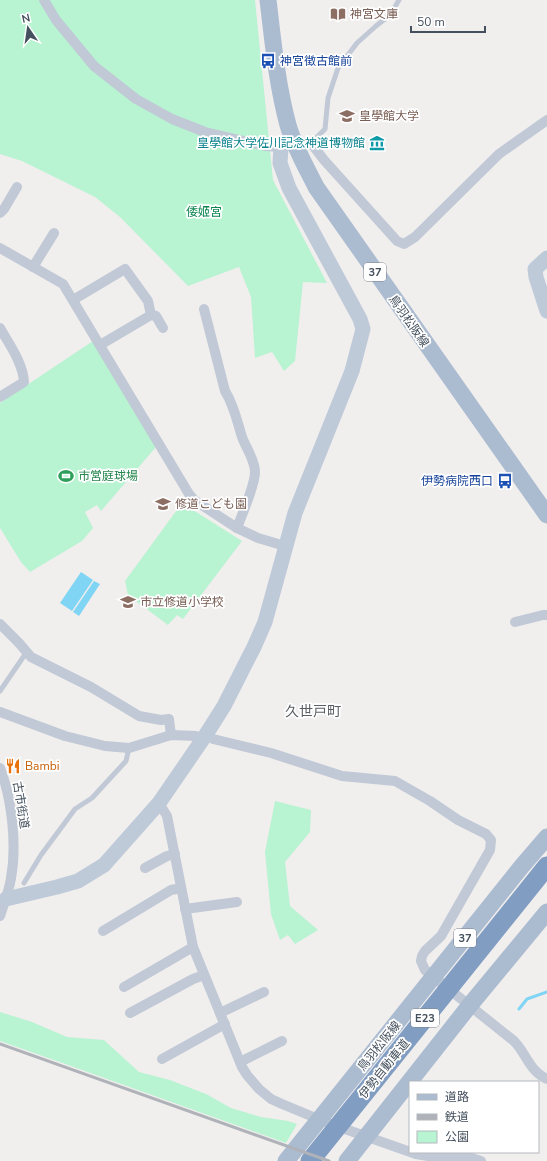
<svg xmlns="http://www.w3.org/2000/svg" width="547" height="1161" viewBox="0 0 547 1161" font-family="'Nunito Sans','Noto Sans JP',sans-serif">
	<rect width="100%" height="100%" fill="#f1eeee"/>
	<!-- green -->
	<g fill="#b8f3d2">
		<polygon points="0,0 255,0 273,180 327,283 303,282 295,361 284,371 272,352 255,358 251,297 239,267 188,286 120,217 95,197 22,161 0,154"/>
		<polygon points="93,341 156,447 101,511 97,505 85,512 93,528 82,541 30,572 21,562 0,528 0,403"/>
		<polygon points="182,503 242,541 183,619 177,615 168,625 128,595 125,581"/>
		<polygon points="275,801 311,810 310,832 285,862 290,906 318,930 295,944 288,935 280,940 271,914 265,852"/>
		<polygon points="0,1012 32,1022 67,1037 104,1040 139,1072 170,1080 206,1094 231,1108 261,1117 288,1121 297,1124 286,1143 68,1065 0,1041"/>
	</g>
	<!-- water -->
	<g fill="#81d5f4">
		<polygon points="81,572 93,580 72,611 60,603"/>
		<polygon points="94,581 100,584 79,616 73,612"/>
	</g>
	<g fill="none" stroke-linecap="round" stroke-linejoin="round">
		<!-- stream -->
		<polyline stroke="#81d5f4" stroke-width="3" points="519,1009 527,999 547,992"/>
		<!-- lane -->
		<g stroke="#c0c9d5" stroke-width="5">
			<polyline points="311,143 325,129 328,98 338,68 357,43 376,26 390,15 399,0"/>
			<polyline points="0,691 26,653"/>
			<polyline points="24,883 41,855 75,809 92,798 126,761 129,748"/>
		</g>
		<!-- street -->
		<g stroke="#c0c9d5" stroke-width="10">
			<polyline points="44,0 56,20 94,66 136,99 172,119 205,132 265,146 281,147 311,143 324,160 397,241 404,244 415,237 499,154 547,120"/>
			<polyline points="0,213 4,209 17,187"/>
			<polyline points="0,248 63,284 189,494 194,500 237,528 258,538 285,546"/>
			<polyline points="33,267 54,233"/>
			<polyline points="73,300 125,269 148,301 151,315"/>
			<path d="M204 309 225 391C234 405 237 421 242 437 246 448 255 460 255 472 255 486 242 514 237 528"/>
			<path d="M0 328C9 344 23 363 24 382L0 397"/>
			<polyline points="100,345 151,315 156,316 163,328"/>
			<polyline points="515,622 543,615 547,615"/>
			<polyline points="0,624 19,643 31,657 91,687 139,716 161,720 169,719 171,735"/>
			<polyline points="0,712 65,736 105,746 129,748 171,735 196,736"/>
			<path d="M213 739 271 753 342 776 395 781 430 801 458 820 486 834 491 840 490 850 441 936 425 951 422 956 421 961 425 970 514 1041C526 1053 530 1072 547 1079"/>
			<path d="M0 768C12 799 17 845 11 878 9 891 4 904 0 916"/>
			<polyline points="159,803 167,816 193,947 242,1067 247,1075 259,1089 271,1099 282,1104 328,1123 416,1154 428,1156 465,1156 481,1161"/>
			<polyline points="145,868 167,856 175,854"/>
			<polyline points="185,909 237,902"/>
			<polyline points="103,931 171,890 181,888"/>
			<polyline points="124,987 193,947"/>
			<polyline points="130,1013 193,979 204,975"/>
			<polyline points="220,1013 264,992"/>
			<polyline points="162,1059 225,1024"/>
			<polyline points="240,1062 282,1041"/>
		</g>
		<!-- secondary -->
		<g stroke="#bfcad9" stroke-width="15">
			<polyline points="547,258 535,269 536,277 547,311"/>
			<polyline points="6,899 57,887 78,881 104,865 159,803 205,736 224,706 254,647 265,622 295,513 352,371 363,329 360,319 289,188 280,163 281,147"/>
		</g>
		<!-- primary -->
		<g stroke="#abbbd0" stroke-width="17">
			<path d="M268 0C273 42 277 84 288 125 294 146 306 167 316 187L547 515"/>
			<polyline points="286,1161 522,866 547,837"/>
			<polyline points="347,1161 470,1005 547,912"/>
		</g>
		<!-- highway -->
		<polyline stroke="#819dc2" stroke-width="19" points="310,1161 547,866"/>
		<!-- rail -->
		<polyline stroke="#afb3b9" stroke-width="3" points="0,1044 329,1161"/>
	</g>
	<!-- icons -->
	<defs>
		<g id="library-bare" transform="scale(1.2)"><path d="M-6-4Q-3-5.5-.7-3.5V5Q-3 3-6 4ZM6-4Q3-5.5 .7-3.5V5Q3 3 6 4Z" fill="#8d6e63" stroke="#fff" stroke-width="2.5" paint-order="stroke"/></g>
		<g id="bus-bare" transform="scale(1.2)"><path d="M-5-6H5V4H4V6H2V4H-2V6H-4V4H-5ZM-3.5-4V0h7V-4ZM-3.5 1.2v1.5H-2V1.2ZM2 1.2v1.5H3.5V1.2Z" fill="#1a4fb4" stroke="#fff" stroke-width="2.5" paint-order="stroke"/></g>
		<g id="university-bare" transform="scale(1.2)"><path d="M0-5L7-2L0 1L-7-2ZM-4 1L0 2.5L4 1V4Q0 6-4 4Z" fill="#8d6e63" stroke="#fff" stroke-width="2.5" paint-order="stroke"/></g>
		<g id="museum-bare" transform="scale(1.2)"><path d="M0-6L6-3V-2H-6V-3ZM-5-1h2V3h-2ZM-1-1h2V3h-2ZM3-1h2V3H3ZM-6 4H6V6H-6Z" fill="#0f9aa8" stroke="#fff" stroke-width="2.5" paint-order="stroke"/></g>
		<g id="stadium-bare" transform="scale(1.2)"><path d="M0-5a6.5 5 0 1 0 0 10a6.5 5 0 1 0 0-10ZM-3.5-1.8h7v3.6h-7Z" fill="#2e9e5b" stroke="#fff" stroke-width="2.5" paint-order="stroke"/></g>
		<g id="school-bare" transform="scale(1.2)"><path d="M0-5L7-2L0 1L-7-2ZM-4 1L0 2.5L4 1V4Q0 6-4 4Z" fill="#8d6e63" stroke="#fff" stroke-width="2.5" paint-order="stroke"/></g>
		<g id="restaurant-bare" transform="scale(1.2)"><path d="M-5-6h1v4h1v-4h1v4h1v-4h1v5L-1.5 .5V6h-2V.5L-5-1ZM5-6V6H3V1.5H1.5Q1.5-4 5-6Z" fill="#e8710a" stroke="#fff" stroke-width="2.5" paint-order="stroke"/></g>
	</defs>
	<g fill-rule="evenodd">
		<use href="#library-bare" x="338" y="14"/>
		<use href="#bus-bare" x="268" y="61"/>
		<use href="#university-bare" x="347" y="116"/>
		<use href="#museum-bare" x="377" y="143"/>
		<use href="#stadium-bare" x="66" y="476"/>
		<use href="#bus-bare" x="505" y="481"/>
		<use href="#school-bare" x="163" y="504"/>
		<use href="#school-bare" x="128" y="602"/>
		<use href="#restaurant-bare" x="13" y="766"/>
	</g>
	<g text-anchor="middle" stroke-width="3.5" stroke-linejoin="round" paint-order="stroke">
		<!-- shield labels -->
		<g fill="#fff" stroke="#7c848e" stroke-width="1">
			<rect x="364" y="263" width="22" height="18" rx="3"/>
			<rect x="454" y="929" width="22" height="18" rx="3"/>
			<rect x="411" y="1009" width="28" height="18" rx="3"/>
		</g>
		<g font-size="11" font-weight="bold" fill="#44505d">
			<text x="375" y="276">37</text>
			<text x="465" y="942">37</text>
			<text x="425" y="1022">E23</text>
		</g>
		<!-- education labels -->
		<g font-size="12" fill="#785e54" stroke="#fff" text-anchor="start">
			<text x="350" y="18">神宮文庫</text>
			<text x="359" y="120">皇學館大学</text>
			<text x="175" y="508">修道こども園</text>
			<text x="140" y="606">市立修道小学校</text>
		</g>
		<!-- transit labels -->
		<g font-size="12" fill="#164399" stroke="#fff" text-anchor="start">
			<text x="280" y="65">神宮徴古館前</text>
			<text x="493" y="485" text-anchor="end">伊勢病院西口</text>
		</g>
		<!-- culture labels -->
		<g font-size="12" fill="#0d838f" stroke="#fff" text-anchor="end">
			<text x="365" y="147">皇學館大学佐川記念神道博物館</text>
		</g>
		<!-- park labels -->
		<g font-size="12" fill="#0e8651" stroke="#fff">
			<text x="204" y="216">倭姬宮</text>
		</g>
		<!-- street labels -->
		<g font-size="12" fill="#44505d" stroke="#fff">
			<text transform="translate(409 321) rotate(55)" y="4">鳥羽松阪線</text>
			<text transform="translate(21 805) rotate(81)" y="4">古市街道</text>
			<text transform="translate(379 1046) rotate(-51)" y="4">鳥羽松阪線</text>
			<text transform="translate(384 1069) rotate(-51)" y="4">伊勢自動車道</text>
		</g>
		<!-- leisure labels -->
		<g font-size="12" fill="#27864d" stroke="#fff" text-anchor="start">
			<text x="78" y="480">市営庭球場</text>
		</g>
		<!-- food labels -->
		<g font-size="12" fill="#c56008" stroke="#fff" text-anchor="start">
			<text x="25" y="770">Bambi</text>
		</g>
		<!-- quarter labels -->
		<g font-size="14" fill="#5a5e64" stroke="#fff">
			<text x="313" y="716">久世戸町</text>
		</g>
	</g>
	<!-- legend -->
	<rect x="409" y="1081" width="130" height="72" fill="#ffffff" stroke="#b4b9be"/>
	<rect x="417" y="1094" width="20" height="6" fill="#abbbd0" stroke="#b4b9be"/>
	<text x="445" y="1101" font-size="12" fill="#44505d">道路</text>
	<rect x="417" y="1114" width="20" height="6" fill="#afb3b9" stroke="#b4b9be"/>
	<text x="445" y="1121" font-size="12" fill="#44505d">鉄道</text>
	<rect x="417" y="1131" width="20" height="12" fill="#b8f3d2" stroke="#b4b9be"/>
	<text x="445" y="1141" font-size="12" fill="#44505d">公園</text>
	<!-- north arrow -->
	<g transform="translate(28 28) rotate(347)" stroke="#ffffff" stroke-width="3" paint-order="stroke">
	<path d="M0-3L7 15L0 10L-7 15Z" fill="#44505d"/>
	<text y="-6" font-size="11" font-weight="bold" text-anchor="middle" fill="#44505d">N</text>
	</g>
	<!-- scale -->
	<path d="M411 26v6h74v-6" fill="none" stroke="#44505d" stroke-width="2"/>
	<text x="417" y="26" font-size="12" fill="#44505d" stroke="#ffffff" stroke-width="3" paint-order="stroke">50 m</text>
</svg>
